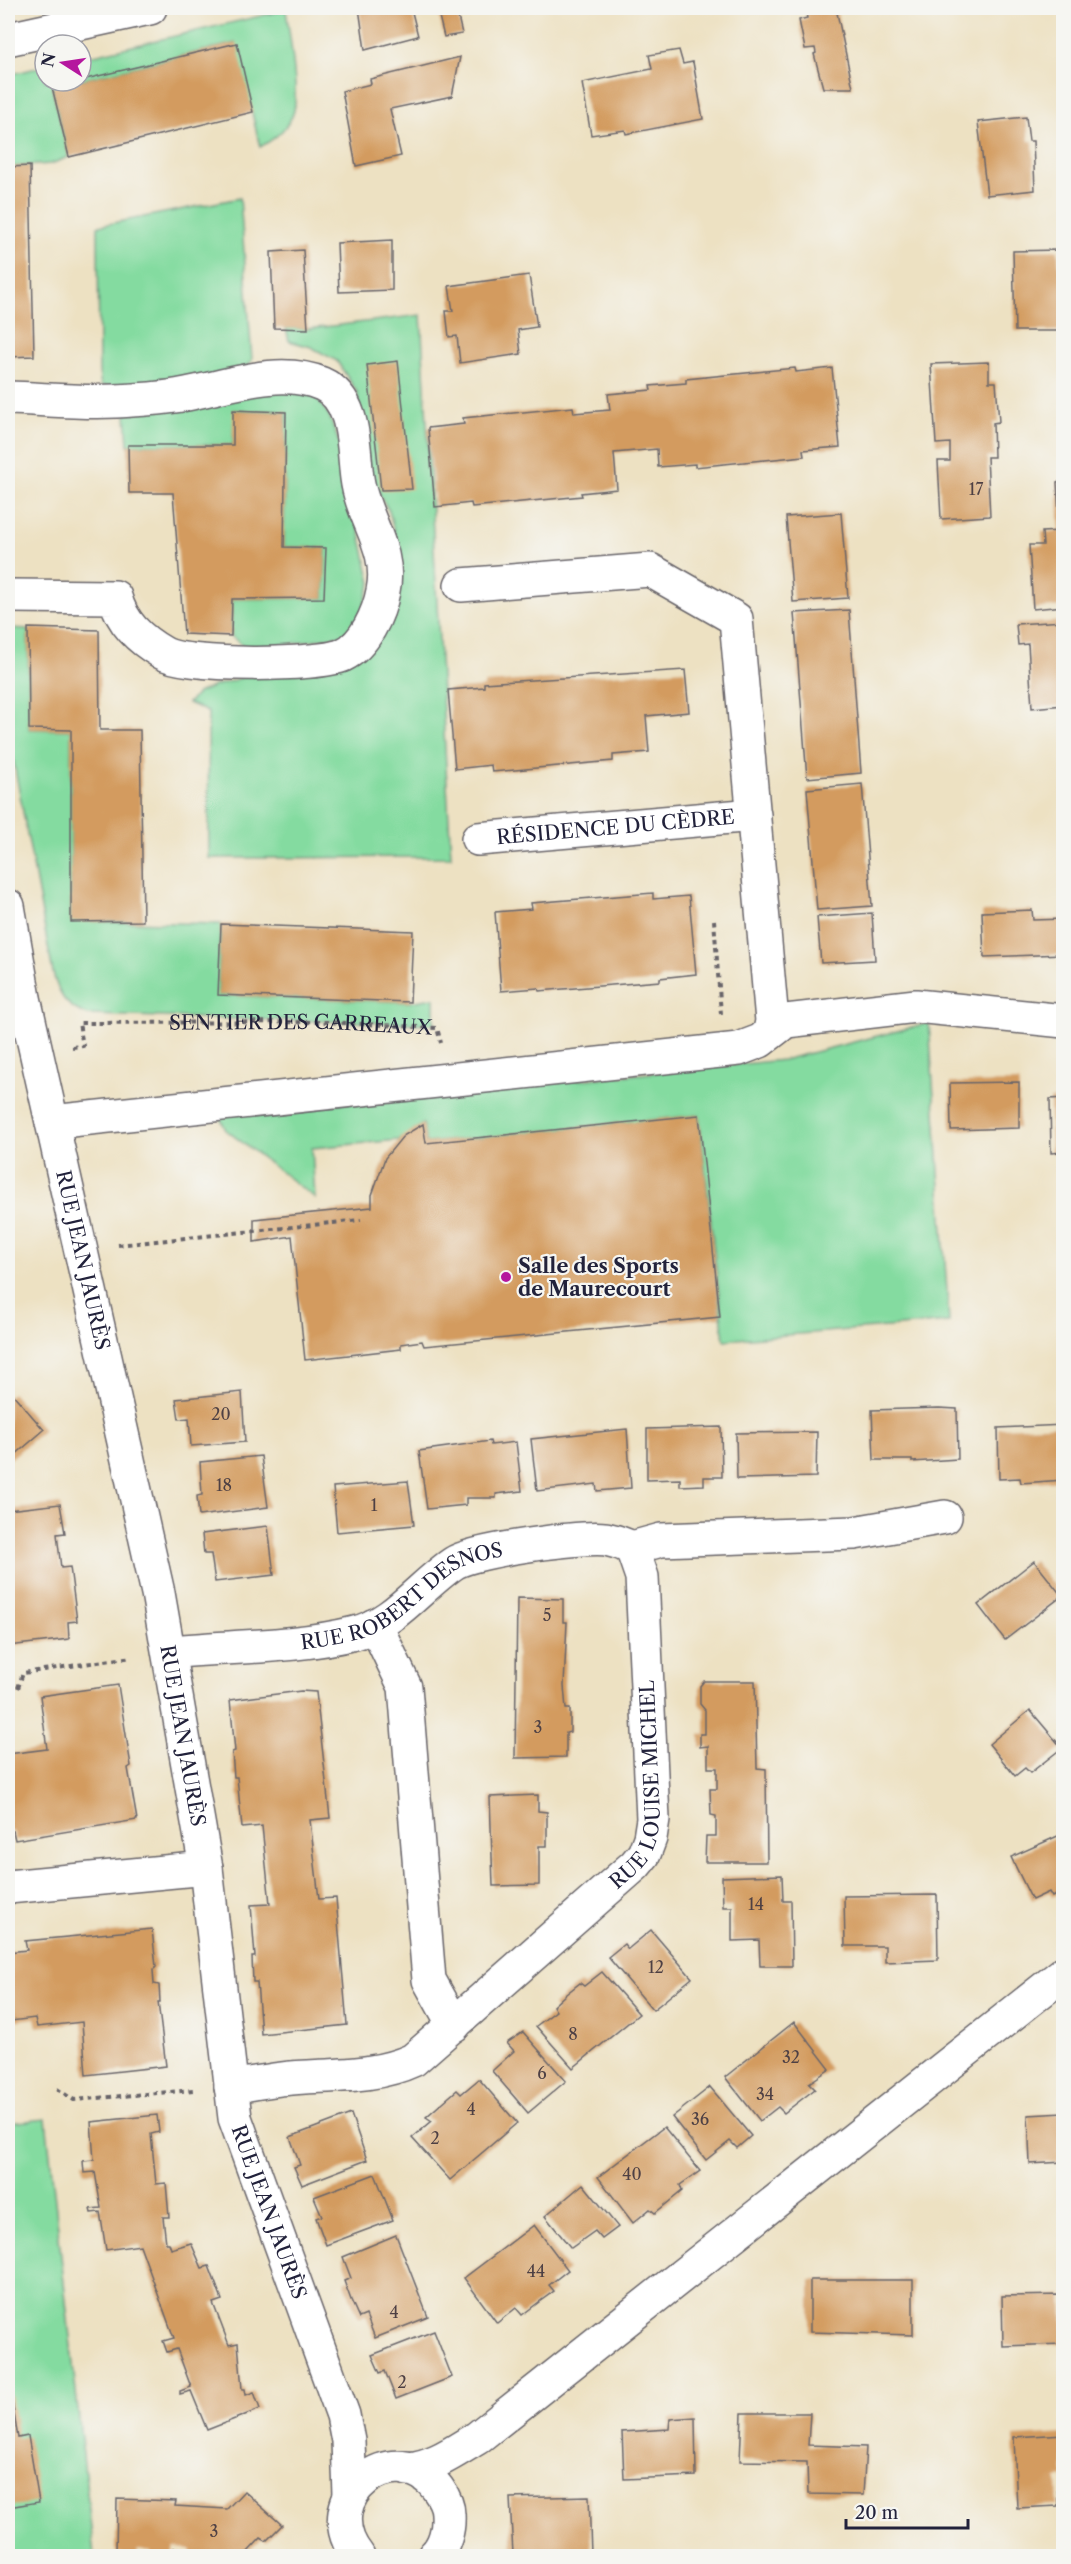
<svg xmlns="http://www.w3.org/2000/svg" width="1071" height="2564" viewBox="0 0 1071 2564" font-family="'Libre Caslon Text',serif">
	<rect width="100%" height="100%" fill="#f6f6f2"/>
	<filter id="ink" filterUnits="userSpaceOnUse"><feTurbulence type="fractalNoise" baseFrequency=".0167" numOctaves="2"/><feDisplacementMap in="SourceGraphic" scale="12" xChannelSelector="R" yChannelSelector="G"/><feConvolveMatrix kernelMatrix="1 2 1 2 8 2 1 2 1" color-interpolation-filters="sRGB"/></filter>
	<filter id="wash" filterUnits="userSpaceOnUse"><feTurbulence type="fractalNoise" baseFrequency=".008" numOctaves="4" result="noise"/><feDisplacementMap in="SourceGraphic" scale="24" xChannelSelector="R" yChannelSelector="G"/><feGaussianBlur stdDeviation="1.35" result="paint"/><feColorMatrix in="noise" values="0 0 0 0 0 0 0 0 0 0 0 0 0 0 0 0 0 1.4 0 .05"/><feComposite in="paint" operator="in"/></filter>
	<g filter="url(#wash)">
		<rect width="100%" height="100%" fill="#ede1c2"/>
		<!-- green -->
		<g fill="#84dba0" stroke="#537e6e" stroke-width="1.5">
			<path d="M286 10C289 32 300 95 293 114 287 129 273 140 260 147L236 43 81 80V58Z"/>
			<polygon points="45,66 45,81 78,81 52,88 69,157 51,164 8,167 8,75"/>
			<polygon points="240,198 252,360 247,367 169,385 101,386 99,372 98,226"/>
			<polygon points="421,315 451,857 209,858 208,712 188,703 198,693 214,686 244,677 323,664 393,597 398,547 389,511 370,479 357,392 337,361 311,347 289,341 286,328 308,329"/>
			<polygon points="269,388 315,396 329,415 341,448 371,583 359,619 344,635 290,644 243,646 231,636 232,599 324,598 326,548 284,547 286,412 234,410 233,445 128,445 126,414"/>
			<path d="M8 628 28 629 29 729 71 730V921L221 924 218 995 410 1002 434 998V1024L88 1015C65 1007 59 995 53 973L8 731Z"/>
			<polygon points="929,1023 949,1322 724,1340 699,1115 426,1143 423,1124 399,1140 312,1148 315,1198 226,1130 219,1115 783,1060"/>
			<polygon points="46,2119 94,2556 8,2556 8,2123"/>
		</g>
		<g id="blocks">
			<!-- building -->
			<g fill="#d39b5f">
				<polygon points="359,8 411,8 418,36 365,50"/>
				<polygon points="437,8 456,8 462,34 444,37"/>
				<polygon points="805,8 836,8 853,88 823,88 814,54 816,53 815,48 805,49 799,20 807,18"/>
				<polygon points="237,43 253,112 69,157 52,87"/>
				<polygon points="679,50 683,64 693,62 703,119 626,134 625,130 591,135 582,83 652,69 649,55"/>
				<polygon points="460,57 452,96 390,109 401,156 356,166 342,91 371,84 370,79"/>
				<polygon points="1026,117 1029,141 1033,141 1035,190 987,195 978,122"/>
				<polygon points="30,166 34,356 8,357 8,167"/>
				<polygon points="392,240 392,290 339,292 337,243"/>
				<polygon points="303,250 308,329 274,328 271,252"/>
				<polygon points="1058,250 1059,267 1064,267 1064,331 1015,331 1013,251"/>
				<polygon points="529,275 537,327 518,330 521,354 460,363 457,336 449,337 446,311 453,311 449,286"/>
				<polygon points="398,361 412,489 381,490 367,365"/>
				<polygon points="989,362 989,382 996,382 999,422 993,423 994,457 987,457 990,516 941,519 938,461 950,461 950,443 936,444 931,364"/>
				<polygon points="795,368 796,372 832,368 840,447 803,450 804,456 695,467 695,464 658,467 657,449 614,453 617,489 581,493 582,496 472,507 471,503 435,507 428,428 464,424 463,418 573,407 574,413 610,410 608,394 651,390 650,386 686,383 686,379"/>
				<polygon points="233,410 286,412 284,547 326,548 324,598 232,599 231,636 184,634 173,493 129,493 128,445 233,445"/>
				<polygon points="1064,481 1064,606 1033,609 1029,545 1043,545 1042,532 1060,531 1057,482"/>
				<polygon points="841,513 848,598 793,602 786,517"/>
				<polygon points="849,610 861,773 807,778 794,613"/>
				<polygon points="1064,621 1064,705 1032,708 1028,644 1018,645 1016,624"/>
				<polygon points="28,628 99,630 100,730 140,730 143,921 71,922 71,730 29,729"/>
				<polygon points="685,670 689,712 646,716 649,752 613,755 613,761 492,772 491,765 455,769 448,690 484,687 484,683"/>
				<polygon points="862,784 872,906 817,910 807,789"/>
				<polygon points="653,893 653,899 689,896 696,974 660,978 660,981 539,991 538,988 501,991 495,912 532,909 531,903"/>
				<polygon points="1032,910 1033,920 1064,919 1064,954 984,957 982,912"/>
				<polygon points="872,913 875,960 821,963 817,917"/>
				<polygon points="221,924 413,931 410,1002 218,995"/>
				<polygon points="1019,1082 1019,1128 951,1130 950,1083"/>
				<polygon points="1064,1098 1064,1152 1051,1153 1050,1099"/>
				<polygon points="699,1115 720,1317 424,1346 422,1341 401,1344 401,1349 305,1360 292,1236 254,1242 254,1219 372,1207 372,1195 385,1158 403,1136 423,1124 426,1143"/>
				<polygon points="1059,1243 1064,1243 1064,1316 1062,1316"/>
				<polygon points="242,1392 245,1442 191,1446 189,1418 179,1419 176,1399"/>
				<polygon points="12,1393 44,1430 8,1461 8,1397"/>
				<polygon points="939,1408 957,1409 958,1459 912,1462 912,1460 874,1460 872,1410"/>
				<polygon points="1064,1425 1064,1480 1021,1483 1020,1478 999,1479 998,1428"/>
				<polygon points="721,1427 722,1477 704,1477 704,1485 680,1486 680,1479 647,1480 647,1429"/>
				<polygon points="627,1429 631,1488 597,1491 596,1484 537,1491 531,1439"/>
				<polygon points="817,1432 816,1477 737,1479 736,1433"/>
				<polygon points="490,1441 491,1445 516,1442 522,1491 496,1494 496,1498 466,1498 466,1505 427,1509 419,1451"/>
				<polygon points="261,1456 268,1507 199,1516 197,1496 202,1495 200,1462"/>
				<polygon points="408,1481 414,1525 337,1532 333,1487"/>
				<polygon points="60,1504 65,1533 57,1534 61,1568 70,1567 77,1621 68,1622 69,1639 8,1646 8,1641 12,1640 8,1602 8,1510"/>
				<polygon points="268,1526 274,1575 215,1582 211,1554 204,1554 202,1534"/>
				<polygon points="1034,1561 1062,1596 1005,1640 978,1605"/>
				<polygon points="517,1598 563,1599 563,1622 567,1622 564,1686 566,1709 570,1709 570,1732 566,1733 566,1757 515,1758"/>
				<polygon points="704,1681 755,1681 757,1768 766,1769 767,1862 705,1862 706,1836 716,1836 716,1816 711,1815 710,1789 717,1789 717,1768 708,1768 708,1746 700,1747 700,1734 705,1734 705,1710 700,1704 700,1686"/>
				<polygon points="118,1685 131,1766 128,1768 137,1820 15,1840 13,1831 8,1832 8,1754 47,1749 40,1696"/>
				<polygon points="301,1691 316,1692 330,1818 310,1820 319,1899 336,1898 347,2025 261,2034 257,1982 253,1982 252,1957 255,1957 251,1905 270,1904 262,1826 242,1828 237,1777 234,1777 232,1752 235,1751 230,1700"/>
				<polygon points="1030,1710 1062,1748 1030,1773 1025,1768 1015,1776 989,1744"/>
				<polygon points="538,1795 538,1811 547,1812 547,1846 539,1846 539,1885 493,1886 490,1797"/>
				<polygon points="1060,1835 1064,1842 1064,1891 1052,1897 1049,1892 1032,1900 1011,1857"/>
				<polygon points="782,1875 783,1901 791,1901 792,1966 760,1966 759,1940 732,1941 732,1907 723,1907 722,1877"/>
				<polygon points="937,1895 938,1960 885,1962 885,1946 845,1946 844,1896"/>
				<polygon points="152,1929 156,1967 153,1970 154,1984 159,1985 160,2002 158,2002 166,2066 86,2075 82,2022 37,2027 35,2018 11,2021 8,1952 27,1950 25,1941"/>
				<polygon points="651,1930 692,1978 653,2010 608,1957 624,1944 628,1949"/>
				<polygon points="602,1972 639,2014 573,2068 536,2026 556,2011 553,2006 566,1994 580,1983 584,1986"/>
				<polygon points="794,2022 830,2069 809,2083 815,2089 784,2113 778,2107 760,2121 725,2077"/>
				<polygon points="523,2032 566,2081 528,2113 492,2071 514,2051 507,2043"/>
				<polygon points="479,2079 517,2123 450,2180 412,2138 432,2121 426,2117 442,2103 457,2090 461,2094"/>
				<polygon points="710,2087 751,2136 737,2148 730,2141 706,2160 672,2117"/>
				<polygon points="1064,2113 1064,2162 1030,2164 1028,2115"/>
				<polygon points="351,2114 367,2160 302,2185 294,2167 300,2165 290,2137"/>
				<polygon points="157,2115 159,2132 151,2134 156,2184 166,2183 169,2217 163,2217 166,2243 169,2243 171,2249 191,2243 202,2268 209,2266 222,2300 213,2303 229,2345 238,2343 242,2389 245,2389 246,2395 254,2392 260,2409 207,2430 191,2391 180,2394 180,2391 191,2387 177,2349 167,2352 163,2341 174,2338 140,2245 106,2250 100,2212 91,2213 90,2209 101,2208 95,2172 84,2173 83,2161 94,2160 91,2122"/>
				<polygon points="664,2127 700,2171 680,2185 682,2191 655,2213 650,2209 633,2223 598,2177"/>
				<polygon points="375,2174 393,2220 326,2245 316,2218 322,2216 314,2197"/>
				<polygon points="583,2184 618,2227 602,2239 595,2231 571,2248 545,2216"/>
				<polygon points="534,2225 568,2270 549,2285 554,2291 539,2302 522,2315 516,2308 497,2323 464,2278"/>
				<polygon points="396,2235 428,2317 375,2338 366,2315 359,2318 351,2300 344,2281 351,2278 343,2257"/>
				<polygon points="810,2280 913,2280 913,2335 810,2332"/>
				<polygon points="1062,2295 1064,2344 1003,2346 1002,2296"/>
				<polygon points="434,2331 452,2377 396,2399 385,2371 380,2373 372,2355"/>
				<polygon points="11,2395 18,2438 28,2436 39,2502 8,2507 8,2396"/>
				<polygon points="742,2413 810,2413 808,2445 866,2447 863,2495 808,2494 807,2462 740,2461"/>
				<polygon points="695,2417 696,2476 624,2479 622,2432 669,2429 670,2419"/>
				<polygon points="1064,2434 1064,2478 1057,2479 1058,2506 1017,2508 1014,2437"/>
				<polygon points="244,2491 282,2525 266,2541 261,2538 245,2555 191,2556 191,2549 174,2548 172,2555 149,2555 150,2552 138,2550 137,2556 116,2553 117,2499 176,2501 175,2506 227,2509"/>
				<polygon points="589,2496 591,2554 513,2554 510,2498"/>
			</g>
		</g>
	</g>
	<g filter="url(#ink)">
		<use href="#blocks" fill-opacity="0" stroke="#69656a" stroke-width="1.5"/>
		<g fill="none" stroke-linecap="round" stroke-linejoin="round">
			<!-- minor casing -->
			<g stroke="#69656a" stroke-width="36">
				<g id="minor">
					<polyline points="8,39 150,8"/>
					<path d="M8 398C44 399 80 403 116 401 136 400 156 399 175 396 222 389 276 365 322 384 356 399 353 448 357 478 362 518 392 549 383 591 379 613 365 645 343 655 318 666 187 667 163 653 139 639 122 623 115 597L8 596"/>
					<polyline points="461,585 650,570 736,619 772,1021 770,1031"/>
					<path id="s2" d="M478 839 754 815"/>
					<path id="s3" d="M8 906 24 998 158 1593 206 1868 235 2118 343 2415 348 2441 350 2495"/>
					<polyline points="52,1122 739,1049 760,1041 786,1021 916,1006 1064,1021"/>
					<polyline points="632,1548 661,1540 854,1533 945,1517"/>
					<polyline points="373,1626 383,1641 405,1687 429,1980 454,2025"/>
					<path id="s4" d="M169 1652C230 1646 295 1648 355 1633 394 1624 422 1584 454 1563 474 1550 582 1536 606 1539 615 1541 624 1544 632 1548"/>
					<polyline points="8,1887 206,1868"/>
					<path id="s5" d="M231 2087C248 2084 265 2081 281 2079 326 2074 372 2079 413 2060L635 1865 644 1854 650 1838 653 1819 642 1577 632 1548"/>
				</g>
			</g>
			<!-- major casing -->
			<g stroke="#69656a" stroke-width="36">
				<g id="major">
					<path d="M408 2469C434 2467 455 2451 477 2438L1064 1973"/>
					<path d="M358 2556C311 2496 398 2433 438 2489 443 2496 448 2505 448 2514 449 2529 445 2546 434 2556"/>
				</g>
			</g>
			<!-- path -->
			<g stroke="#69656a" stroke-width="4" stroke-dasharray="4.5 4.5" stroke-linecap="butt">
				<polyline points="714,920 721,1014"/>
				<path id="s1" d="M72 1047 83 1046 79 1023 329 1022 437 1028 441 1043"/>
				<polyline points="118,1245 361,1220"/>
				<polyline points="18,1688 23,1673 132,1657"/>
				<polyline points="57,2089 74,2100 194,2090"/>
			</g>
			<!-- minor -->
			<use href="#minor" stroke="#fff" stroke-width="33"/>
			<!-- major -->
			<use href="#major" stroke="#fff" stroke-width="33"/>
		</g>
	</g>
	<!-- markers -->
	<circle fill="#b5179e" stroke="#f6f6f2" stroke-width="2" cx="506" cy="1277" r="6"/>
	<g text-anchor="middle" stroke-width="4.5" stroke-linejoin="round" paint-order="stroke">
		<!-- number labels -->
		<g font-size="16" fill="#4e4044">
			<text x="976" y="495">17</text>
			<text x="221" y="1420">20</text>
			<text x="224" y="1491">18</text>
			<text x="374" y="1511">1</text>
			<text x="547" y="1621">5</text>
			<text x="538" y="1733">3</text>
			<text x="756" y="1910">14</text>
			<text x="656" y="1973">12</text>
			<text x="573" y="2040">8</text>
			<text x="791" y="2063">32</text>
			<text x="542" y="2079">6</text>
			<text x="765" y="2100">34</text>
			<text x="471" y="2115">4</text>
			<text x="700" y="2125">36</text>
			<text x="435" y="2144">2</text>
			<text x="632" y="2180">40</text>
			<text x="536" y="2277">44</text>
			<text x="394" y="2318">4</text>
			<text x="402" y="2388">2</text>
			<text x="214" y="2537">3</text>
		</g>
		<!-- street labels -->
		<g font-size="20" fill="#22223b" stroke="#f6f6f2">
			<text dy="7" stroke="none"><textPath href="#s2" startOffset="138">RÉSIDENCE DU CÈDRE</textPath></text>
			<text dy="7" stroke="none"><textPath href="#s1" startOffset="256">SENTIER DES CARREAUX</textPath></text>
			<text dy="7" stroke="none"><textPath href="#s3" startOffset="362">RUE JEAN JAURÈS</textPath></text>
			<text dy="7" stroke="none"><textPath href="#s4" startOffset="246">RUE ROBERT DESNOS</textPath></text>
			<text dy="7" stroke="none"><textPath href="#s3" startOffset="848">RUE JEAN JAURÈS</textPath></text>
			<text dy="7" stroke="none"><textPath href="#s5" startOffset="560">RUE LOUISE MICHEL</textPath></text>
			<text dy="7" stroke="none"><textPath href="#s3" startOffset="1334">RUE JEAN JAURÈS</textPath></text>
		</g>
		<!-- poi labels -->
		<g font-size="20" font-weight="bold" fill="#22223b" stroke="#f6f6f2" text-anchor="start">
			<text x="518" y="1273">Salle des Sports<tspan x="518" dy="23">de Maurecourt</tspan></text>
		</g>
	</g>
	<!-- margin -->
	<rect width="1071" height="2564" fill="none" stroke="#f6f6f2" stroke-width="30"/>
	<!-- north arrow -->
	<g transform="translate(63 63) rotate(282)"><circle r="28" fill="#f6f6f2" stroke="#a1a1a9" stroke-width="1.5"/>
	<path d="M0-4.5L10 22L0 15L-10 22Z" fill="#b5179e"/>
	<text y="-9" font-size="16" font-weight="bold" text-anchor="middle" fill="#22223b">N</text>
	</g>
	<!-- scale -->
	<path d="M846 2519v9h122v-9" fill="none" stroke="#22223b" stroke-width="3"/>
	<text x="855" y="2519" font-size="18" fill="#22223b" stroke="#f6f6f2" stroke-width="4.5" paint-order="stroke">20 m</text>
</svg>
